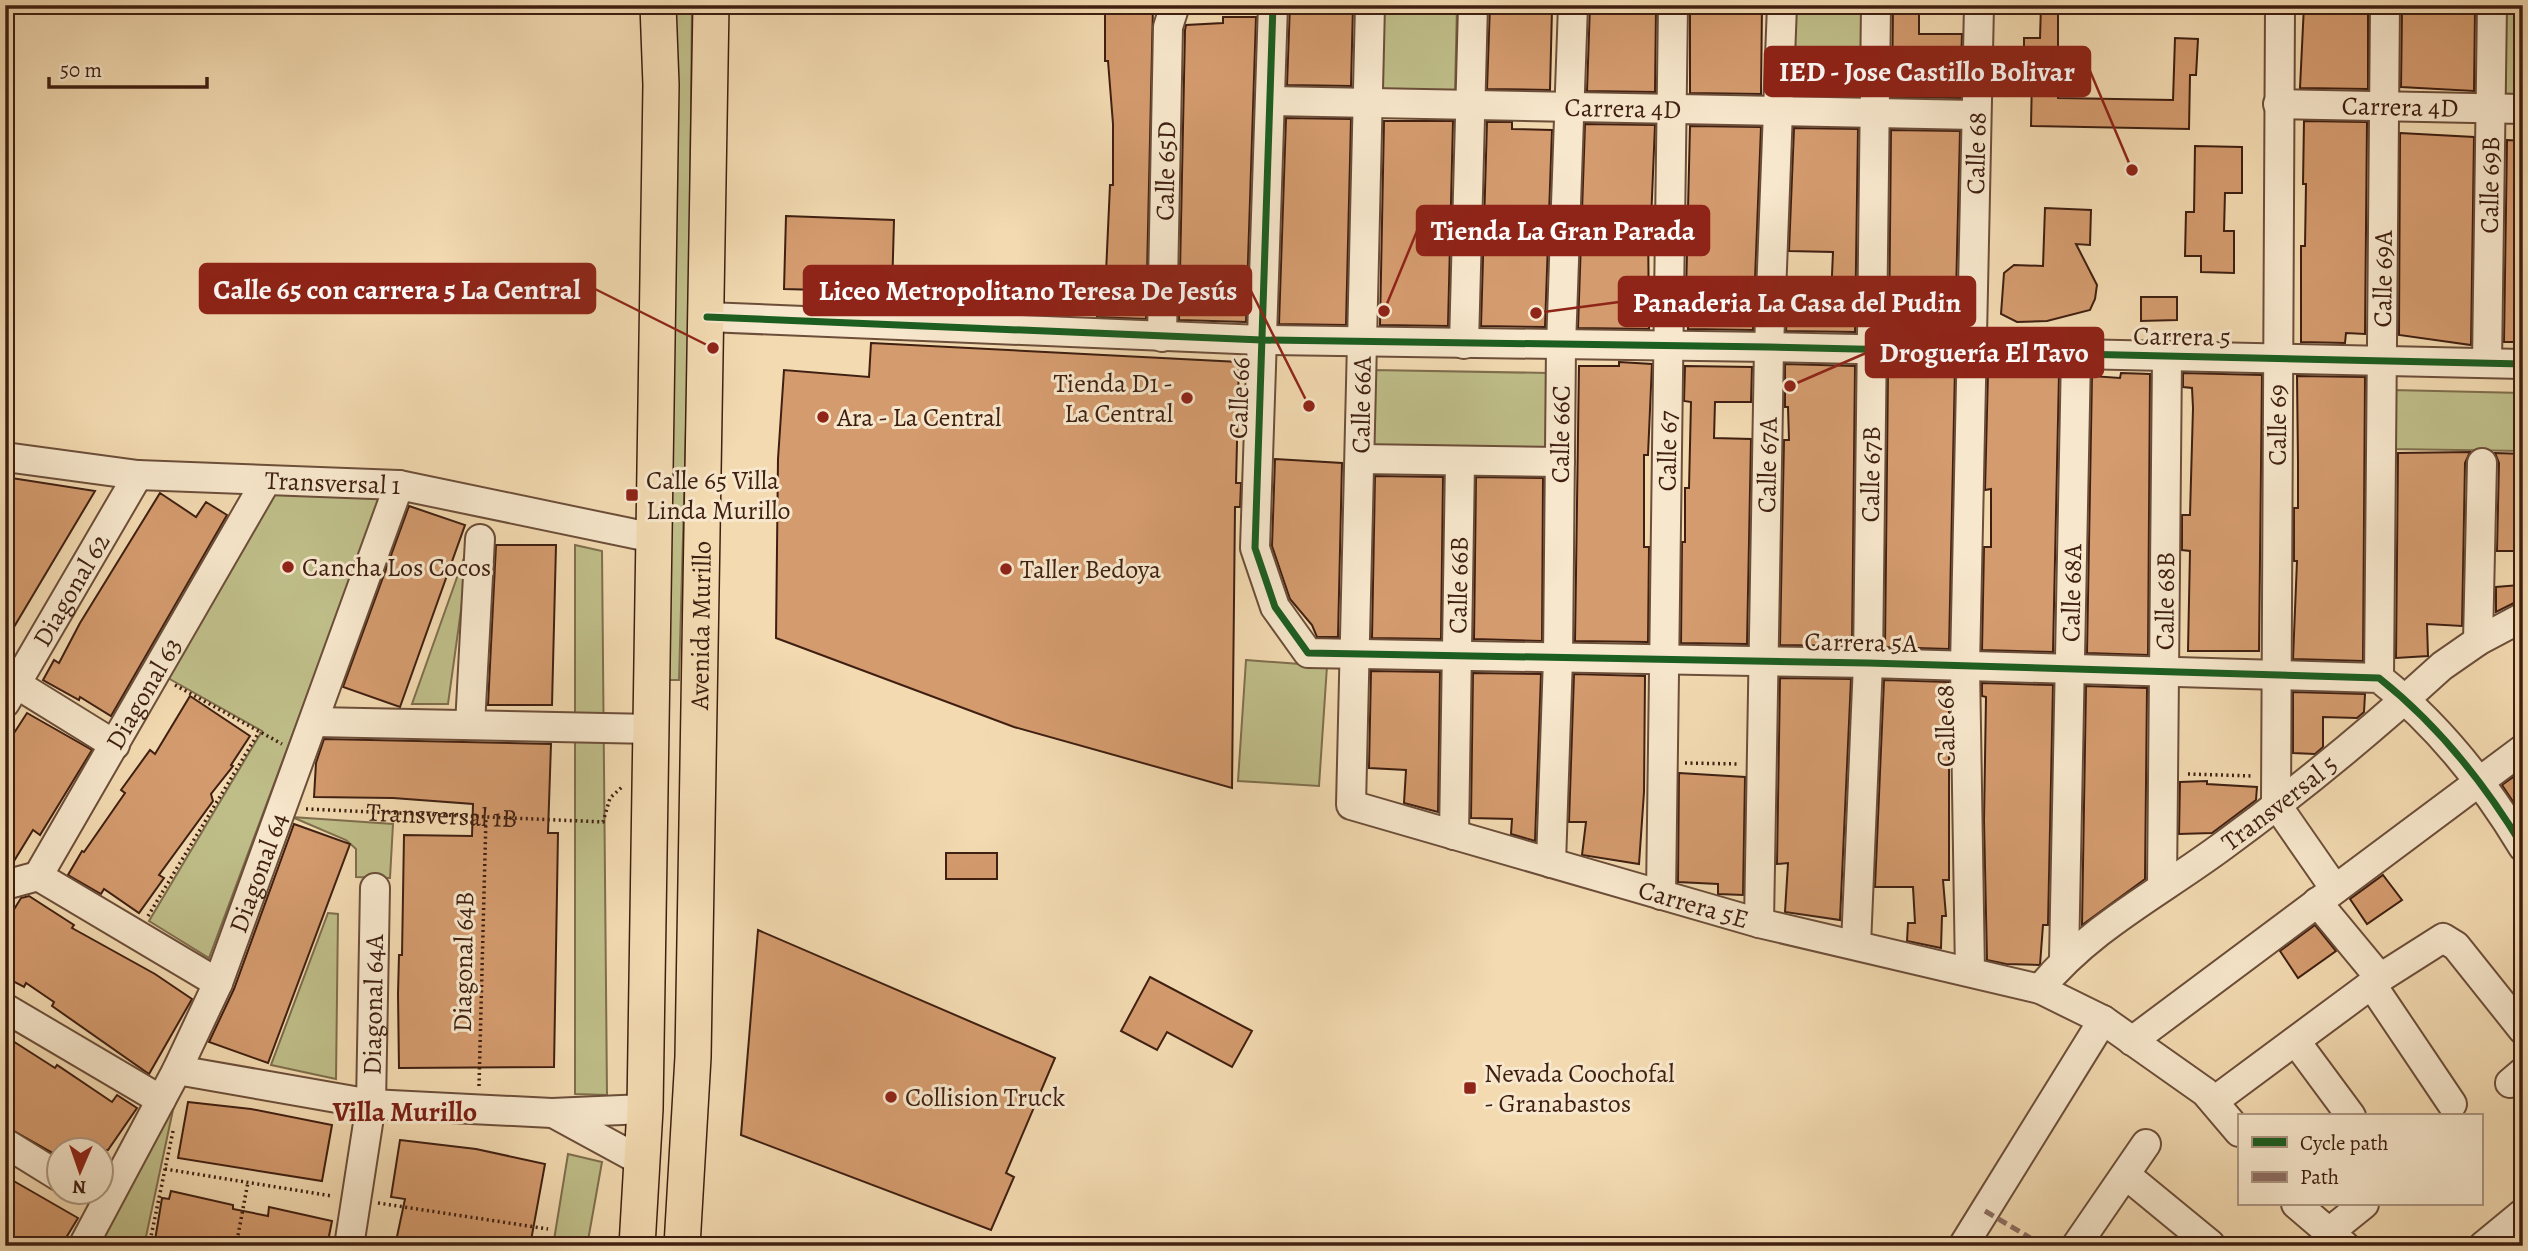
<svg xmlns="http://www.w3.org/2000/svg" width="2528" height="1251" viewBox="0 0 2528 1251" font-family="Alegreya,serif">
	<rect width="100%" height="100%" fill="#f3dab1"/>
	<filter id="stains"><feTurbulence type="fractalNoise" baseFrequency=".00286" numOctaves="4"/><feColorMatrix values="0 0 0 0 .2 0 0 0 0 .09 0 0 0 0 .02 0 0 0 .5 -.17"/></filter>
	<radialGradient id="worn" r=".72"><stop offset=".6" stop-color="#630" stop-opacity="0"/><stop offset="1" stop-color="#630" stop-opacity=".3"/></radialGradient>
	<!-- green -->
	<g fill="#bfbe89" stroke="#7f6e4d" stroke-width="2">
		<polygon points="672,5 692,5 689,322 679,680 668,680"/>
		<polygon points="1383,5 1457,5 1455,93 1381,91"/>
		<polygon points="1791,5 1865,5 1863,103 1789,101"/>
		<polygon points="2505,5 2523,5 2523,101 2502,100"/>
		<polygon points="1372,370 1548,373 1547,455 1370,451"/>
		<polygon points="2392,390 2523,393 2523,451 2391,449"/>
		<polygon points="266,490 382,495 209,958 149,921 262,731 159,673"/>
		<polygon points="471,538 448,704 412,704"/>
		<polygon points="575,545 602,551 607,1095 575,1094"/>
		<polygon points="1246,660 1327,666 1319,786 1238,781"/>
		<polygon points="292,817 393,824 390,878 356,877 356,849 346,840"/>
		<polygon points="328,913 338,914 336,1079 271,1065"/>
		<polygon points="177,1091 144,1246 89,1246"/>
		<polygon points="568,1154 602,1162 587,1246 553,1246"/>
	</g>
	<!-- building -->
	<g fill="#d49b6e" stroke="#3f1f11" stroke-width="2">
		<polygon points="1105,5 1153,5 1146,319 1097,317 1098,294 1105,295 1110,185 1113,185 1113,124 1108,61 1105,61"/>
		<polygon points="1290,5 1353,5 1351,86 1287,85"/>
		<polygon points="1490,5 1552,9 1550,90 1487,89"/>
		<polygon points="1590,5 1610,5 1610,9 1656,8 1655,92 1587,91"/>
		<polygon points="1731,5 1762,5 1761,94 1690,93 1690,11 1731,11"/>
		<polygon points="1893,5 1919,5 1919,34 1962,34 1960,98 1892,97"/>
		<polygon points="2041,5 2058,5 2058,98 2173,100 2175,38 2198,39 2196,75 2190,75 2189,129 2031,126 2032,77 2024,77 2024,38 2040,38"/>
		<polygon points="2304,5 2368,5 2368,89 2300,88"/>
		<polygon points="2444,9 2475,10 2474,91 2401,87 2402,10 2444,12"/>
		<polygon points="1223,17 1256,17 1246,322 1179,320 1185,30 1186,25 1223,23"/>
		<polygon points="1286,118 1351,119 1346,325 1279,324"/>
		<polygon points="1384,121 1453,121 1448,326 1380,325"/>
		<polygon points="2304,121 2367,122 2365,334 2346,333 2345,343 2301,342 2301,246 2305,246 2306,184 2303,184"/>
		<polygon points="1487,122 1512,122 1512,129 1552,130 1545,327 1481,326"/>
		<polygon points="1585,124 1655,125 1651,221 1648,221 1649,329 1578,328"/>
		<polygon points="1690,126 1761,127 1753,330 1688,329 1689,294 1686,293"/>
		<polygon points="1794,128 1858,129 1855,332 1786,331 1788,297 1831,298 1833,252 1789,251"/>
		<polygon points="1891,130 1960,131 1955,335 1889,333"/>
		<polygon points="2400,133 2474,137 2471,345 2399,335"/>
		<polygon points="2507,140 2523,141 2522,342 2504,342"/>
		<polygon points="2195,146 2242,147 2242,193 2225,193 2224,231 2234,231 2234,273 2201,272 2201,256 2185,256 2186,212 2194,212"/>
		<polygon points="2045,208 2091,210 2090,245 2076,244 2097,285 2095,299 2090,310 2047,321 2017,322 2001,314 2004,273 2014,265 2043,266"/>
		<polygon points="786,216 894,220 892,292 784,289"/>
		<polygon points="2141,297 2177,297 2177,320 2141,321"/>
		<polygon points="871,343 1239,362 1236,483 1241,483 1240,507 1235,507 1232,788 1014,727 776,638 778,459 784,370 869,377"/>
		<polygon points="1619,362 1652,364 1648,455 1644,455 1644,547 1649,547 1648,642 1575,641 1579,366 1619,366"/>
		<polygon points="1785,364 1855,366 1852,646 1780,645 1784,440 1789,440 1788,407 1785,407"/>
		<polygon points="1685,366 1752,367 1751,402 1715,402 1714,438 1751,439 1747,644 1681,643 1682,542 1685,542 1685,488 1689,488 1691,402 1684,401"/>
		<polygon points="1916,367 1955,368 1949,649 1885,647 1888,370 1916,371"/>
		<polygon points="1988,372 2059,374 2053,652 1982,650 1984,547 1991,547 1991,489 1985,490"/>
		<polygon points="2121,373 2150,374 2148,655 2087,653 2092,376 2120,378"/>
		<polygon points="2183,373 2262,375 2259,651 2188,651 2190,551 2182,550 2182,515 2190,515 2193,408 2192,388 2183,387"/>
		<polygon points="2297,376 2365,377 2363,661 2293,659 2297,561 2294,561 2294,508 2298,508 2298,462"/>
		<polygon points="2470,452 2465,463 2462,626 2427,624 2428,656 2396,658 2398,453"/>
		<polygon points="2495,453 2523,454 2523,551 2497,551 2499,463"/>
		<polygon points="1275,459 1342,463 1338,637 1317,637 1312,625 1290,599 1272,546"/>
		<polygon points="1375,476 1443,477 1441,639 1372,638"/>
		<polygon points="5,477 95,491 5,642"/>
		<polygon points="1476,477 1543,478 1542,641 1474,639"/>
		<polygon points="160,493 196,517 206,502 227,515 111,716 80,697 79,700 43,680 54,660 59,663 80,623"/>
		<polygon points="409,506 465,525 400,707 343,687"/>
		<polygon points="496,545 556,545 552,705 488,705"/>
		<polygon points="2519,585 2518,601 2496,612 2496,587"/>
		<polygon points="1371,671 1440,672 1438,812 1404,803 1406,770 1369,768"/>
		<polygon points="1473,673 1541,674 1535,841 1511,834 1512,819 1471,818"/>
		<polygon points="1574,674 1645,676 1644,792 1639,864 1582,855 1586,822 1569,822"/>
		<polygon points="1780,678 1851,679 1840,920 1785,912 1788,863 1777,864"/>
		<polygon points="1884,680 1949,682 1949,880 1943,880 1946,916 1942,916 1941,948 1907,941 1908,923 1915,923 1913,887 1875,887"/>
		<polygon points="1982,683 2053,685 2048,925 2043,925 2040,965 2006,964 1987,960 1984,821 1986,697 1982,696"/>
		<polygon points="2086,686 2147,688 2145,879 2082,925"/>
		<polygon points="2293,692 2365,694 2364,712 2357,718 2323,717 2323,747 2315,754 2293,753"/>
		<polygon points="190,696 250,736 231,765 233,766 211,794 213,801 159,875 164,878 139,913 104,889 101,894 68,875 82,851 84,852 125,793 121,790 150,750 155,754"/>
		<polygon points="27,713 92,750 40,835 33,830 11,866 5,868 5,747"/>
		<polygon points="324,739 551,744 548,833 558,833 554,1067 399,1068 398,994 399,955 402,955 404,835 472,836 473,804 393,798 314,797 316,763"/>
		<polygon points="2523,770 2523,806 2518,809 2502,785"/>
		<polygon points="1679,773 1745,777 1743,895 1718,894 1718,884 1678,882"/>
		<polygon points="2207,781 2207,784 2257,787 2256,800 2212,833 2179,834 2180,782"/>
		<polygon points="294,824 350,844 268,1063 209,1042 234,989"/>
		<rect x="946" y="853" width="51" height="26"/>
		<polygon points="2383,875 2402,900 2367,924 2350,899"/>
		<polygon points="29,896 74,925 72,928 155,974 192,999 149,1074 52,1006 54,1002 26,983 24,987 5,977 5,924 21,898"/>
		<polygon points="2315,925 2336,951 2298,978 2280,951"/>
		<polygon points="758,930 1055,1058 1006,1173 1014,1177 991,1230 741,1135"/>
		<polygon points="1150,977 1252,1031 1232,1067 1167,1032 1157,1050 1121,1031"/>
		<polygon points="5,1036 55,1068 57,1065 112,1102 117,1095 137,1108 108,1150 60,1150 60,1157 5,1126"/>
		<polygon points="188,1102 251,1109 332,1125 322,1181 178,1158"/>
		<polygon points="400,1140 476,1149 545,1164 530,1246 395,1246 405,1199 391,1197"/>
		<polygon points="5,1176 78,1218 61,1246 5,1246 5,1228 13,1217 5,1213"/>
		<polygon points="171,1191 233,1205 233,1209 268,1216 269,1207 332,1221 327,1246 266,1246 226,1239 225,1246 154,1246 162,1198 169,1199"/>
	</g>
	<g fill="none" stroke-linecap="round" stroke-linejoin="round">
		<!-- minor casing -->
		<g stroke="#6c4e39" stroke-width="32">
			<g id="minor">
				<path d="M1273 5 1255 548 1275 607 1308 653 1868 663 2379 678C2437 724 2485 784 2523 847"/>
				<path id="s2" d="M1370 5 1351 805 1759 923 2040 989 2103 1020 2205 1092 2239 1132"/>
				<polyline points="2280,5 2276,804 2335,889"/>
				<path id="s3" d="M1271 101 1975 115"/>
				<path id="s4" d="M2278 104 2523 109"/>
				<polyline points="707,317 1262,340 1769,347 2523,364"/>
				<path id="s5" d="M1162 337 1168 27 1175 5"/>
				<polyline points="1464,344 1473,5"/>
				<path id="s6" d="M2487 363 2492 5"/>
				<path id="s7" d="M5 457 138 475 399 485 654 538"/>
				<polyline points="1360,459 1560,462"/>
				<polyline points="2478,641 2482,463"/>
				<polyline points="5,677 115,745"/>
				<path id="s8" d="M2379 678 2385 5"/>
				<path id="s9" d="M5 703 138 475"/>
				<polyline points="315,722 652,729"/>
				<polyline points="470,725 480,539"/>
				<path id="s10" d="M1454 835 1460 461"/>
				<path id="s11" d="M1551 863 1558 658 1561 346 1573 5"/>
				<polyline points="38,876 218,983"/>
				<path id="s12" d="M5 885 38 876 266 481"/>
				<path id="s13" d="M2162 886 2167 357"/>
				<path id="s14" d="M1661 895 1673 5"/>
				<polyline points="2317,902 2380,978"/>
				<path id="s15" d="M1759 923 1769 347 1782 5"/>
				<path id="s16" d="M1856 945 1868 663 1876 5"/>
				<path id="s17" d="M2064 959 2076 355"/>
				<path id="s18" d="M1970 972 1965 666 1979 5"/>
				<polyline points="2372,985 2452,1104"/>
				<path id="s19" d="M2040 989C2089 928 2161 892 2224 845 2299 790 2373 729 2442 666L2478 641 2523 617"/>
				<polyline points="5,1008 161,1100"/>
				<polyline points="2132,1041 2523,749"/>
				<polyline points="2297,1043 2351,1116"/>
				<polyline points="177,1070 371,1104 552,1113 645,1109"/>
				<polyline points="2510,1083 2523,1072"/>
				<polyline points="2214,1101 2380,978 2443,938 2456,946 2523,1030"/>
				<polyline points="553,1113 643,1162"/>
				<polyline points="5,1143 60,1177"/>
				<polyline points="2126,1175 2210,1244"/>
				<polyline points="2296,1204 2345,1246"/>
				<polyline points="2328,1233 2364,1204"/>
				<path id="s20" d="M83 1246 177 1070 218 983 399 485"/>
				<path id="s21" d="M349 1246 371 1104 375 888"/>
				<polyline points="1963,1246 2103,1020"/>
				<polyline points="2076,1246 2146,1144"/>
				<polyline points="2483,1246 2523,1213"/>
			</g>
		</g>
		<!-- major casing -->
		<g stroke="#3f1f11" stroke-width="38">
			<g id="major">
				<polyline points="637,1246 645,1109 661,85 658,5"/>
				<path id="s22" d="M682 1246 693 1057 711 5"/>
			</g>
		</g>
		<!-- path -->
		<g stroke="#3f1f11" stroke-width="3.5" stroke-dasharray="2 3.5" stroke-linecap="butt">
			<polyline points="175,685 282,744"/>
			<polyline points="1685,763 1740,764"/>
			<polyline points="2188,774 2253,776"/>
			<path id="s1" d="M306 809 603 822 610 798 622 787"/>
			<polyline points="148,916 259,732"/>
			<polyline points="479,1086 486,817"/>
			<polyline points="165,1169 332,1196"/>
			<polyline points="378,1203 548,1229"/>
			<polyline points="149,1246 173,1131"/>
			<polyline points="236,1246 248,1182"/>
		</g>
		<!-- minor -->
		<use href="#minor" stroke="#f7e7cc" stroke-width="28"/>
		<!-- major -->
		<use href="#major" stroke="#f3dab1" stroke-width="35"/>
		<!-- quiet -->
		<polyline stroke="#8d6e63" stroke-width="5" stroke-dasharray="10 5" stroke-linecap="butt" points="1985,1211 2044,1246"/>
		<!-- cycleway casing -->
		<g stroke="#f7e7cc" stroke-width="11">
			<g id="cycleway">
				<path d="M1273 5 1255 548 1275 607 1308 653 1868 663 2379 678C2437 724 2485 784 2523 847"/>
				<polyline points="707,317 1262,340 1769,347 2523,364"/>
			</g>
		</g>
		<!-- cycleway -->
		<use href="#cycleway" stroke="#1b5e20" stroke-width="7"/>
	</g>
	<!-- markers -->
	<g fill="#8f2418" stroke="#f7e7cc" stroke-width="2.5">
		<circle cx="1187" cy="398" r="7"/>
		<circle cx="823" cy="417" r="7"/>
		<rect x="625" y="488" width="14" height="14" rx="3.5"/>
		<circle cx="288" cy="567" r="7"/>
		<circle cx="1006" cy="569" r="7"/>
		<rect x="1463" y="1081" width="14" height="14" rx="3.5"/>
		<circle cx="891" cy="1097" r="7"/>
	</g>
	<g text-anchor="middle" stroke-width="6" stroke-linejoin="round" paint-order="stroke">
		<!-- street labels -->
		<g font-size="26" fill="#3f1f11" stroke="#f7e7cc">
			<text dy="9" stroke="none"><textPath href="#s4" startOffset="122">Carrera 4D</textPath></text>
			<text dy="9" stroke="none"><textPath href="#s3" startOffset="352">Carrera 4D</textPath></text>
			<text dy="9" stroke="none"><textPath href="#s18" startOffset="819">Calle 68</textPath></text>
			<text dy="9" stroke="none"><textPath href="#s5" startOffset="166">Calle 65D</textPath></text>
			<text dy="9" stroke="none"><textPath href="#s6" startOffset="178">Calle 69B</textPath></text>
			<text dy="9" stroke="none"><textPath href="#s8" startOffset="399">Calle 69A</textPath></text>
			<text transform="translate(2182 336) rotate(1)" y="9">Carrera 5</text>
			<text transform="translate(1239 398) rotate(-88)" y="9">Calle 66</text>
			<text transform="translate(1361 405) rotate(-89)" y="9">Calle 66A</text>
			<text transform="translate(2277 425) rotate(-90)" y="9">Calle 69</text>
			<text dy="9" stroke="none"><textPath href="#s11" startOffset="429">Calle 66C</textPath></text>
			<text dy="9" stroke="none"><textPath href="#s14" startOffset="444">Calle 67</textPath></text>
			<text dy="9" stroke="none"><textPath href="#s15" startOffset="458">Calle 67A</textPath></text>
			<text dy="9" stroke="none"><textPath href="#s16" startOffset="471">Calle 67B</textPath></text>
			<text dy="9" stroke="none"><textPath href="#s7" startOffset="329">Transversal 1</textPath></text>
			<text dy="9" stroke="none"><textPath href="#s10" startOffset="250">Calle 66B</textPath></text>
			<text dy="9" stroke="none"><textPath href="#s9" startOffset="131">Diagonal 62</textPath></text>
			<text dy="9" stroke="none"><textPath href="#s17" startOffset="366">Calle 68A</textPath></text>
			<text dy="9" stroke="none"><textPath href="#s13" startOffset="285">Calle 68B</textPath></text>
			<text dy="9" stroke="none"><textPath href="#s22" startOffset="621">Avenida Murillo</textPath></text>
			<text transform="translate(1861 642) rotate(1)" y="9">Carrera 5A</text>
			<text dy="9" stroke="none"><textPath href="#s12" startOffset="245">Diagonal 63</textPath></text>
			<text transform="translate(1945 726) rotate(-91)" y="9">Calle 68</text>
			<text dy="9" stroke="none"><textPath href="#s19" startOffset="304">Transversal 5</textPath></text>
			<text dy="9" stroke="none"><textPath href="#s1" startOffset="136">Transversal 1B</textPath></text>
			<text dy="9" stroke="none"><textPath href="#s20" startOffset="413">Diagonal 64</textPath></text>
			<text dy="9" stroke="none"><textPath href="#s2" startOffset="1157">Carrera 5E</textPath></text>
			<text transform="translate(463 962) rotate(-89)" y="9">Diagonal 64B</text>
			<text dy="9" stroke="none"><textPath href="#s21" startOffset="243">Diagonal 64A</textPath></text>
		</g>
		<!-- poi labels -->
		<g font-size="26" fill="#3f1f11" stroke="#f7e7cc" text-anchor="start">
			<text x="1173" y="392" text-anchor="end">Tienda D1 -<tspan x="1173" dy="30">La Central</tspan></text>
			<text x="837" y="426">Ara - La Central</text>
			<text x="646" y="489">Calle 65 Villa<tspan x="646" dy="30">Linda Murillo</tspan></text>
			<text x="302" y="576">Cancha Los Cocos</text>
			<text x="1020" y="578">Taller Bedoya</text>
			<text x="1484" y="1082">Nevada Coochofal<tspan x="1484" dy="30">- Granabastos</tspan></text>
			<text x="905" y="1106">Collision Truck</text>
		</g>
		<!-- neighbourhood labels -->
		<g font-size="28" font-weight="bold" fill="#7a1f14" stroke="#f7e7cc">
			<text x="405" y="1121">Villa Murillo</text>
		</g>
	</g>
	<!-- callouts -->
	<path fill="none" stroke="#8f2418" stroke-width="2.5" d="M2132 170L2090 71M1384 311L1417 231M713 348L595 289M1309 406L1251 291M1536 313L1619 302M1790 386L1866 353"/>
	<g fill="#8f2418" stroke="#f7e7cc" stroke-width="2.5">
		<circle cx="2132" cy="170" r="7"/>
		<circle cx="1384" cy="311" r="7"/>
		<circle cx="713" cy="348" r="7"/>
		<circle cx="1309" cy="406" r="7"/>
		<circle cx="1536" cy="313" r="7"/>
		<circle cx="1790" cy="386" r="7"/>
	</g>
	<g fill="#8f2418" stroke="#8f2418" stroke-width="2.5">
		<rect x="1765" y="47" width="325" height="49" rx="7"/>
		<rect x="1417" y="206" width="292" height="49" rx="7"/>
		<rect x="200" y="264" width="395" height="49" rx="7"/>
		<rect x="804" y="266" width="447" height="49" rx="7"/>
		<rect x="1619" y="277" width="356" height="49" rx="7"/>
		<rect x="1866" y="328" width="237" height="49" rx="7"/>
	</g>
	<g font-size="28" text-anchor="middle" font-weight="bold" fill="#fff">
		<text x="1927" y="81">IED - Jose Castillo Bolivar</text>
		<text x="1563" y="240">Tienda La Gran Parada</text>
		<text x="397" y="299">Calle 65 con carrera 5 La Central</text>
		<text x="1028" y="300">Liceo Metropolitano Teresa De Jesús</text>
		<text x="1797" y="312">Panaderia La Casa del Pudin</text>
		<text x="1984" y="362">Droguería El Tavo</text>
	</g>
	<!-- margin -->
	<rect width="2528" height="1251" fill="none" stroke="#f3dab1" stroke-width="28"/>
	<rect x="7" y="7" width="2514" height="1237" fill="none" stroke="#3f1f11" stroke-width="3.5"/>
	<rect x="14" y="14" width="2500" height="1223" fill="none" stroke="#3f1f11" stroke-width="2"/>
	<!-- legend -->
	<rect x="2238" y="1114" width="245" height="91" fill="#f7e7cc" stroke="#ad9781" stroke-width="2"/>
	<rect x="2252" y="1137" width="35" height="10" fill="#1b5e20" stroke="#ad9781" stroke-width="2"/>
	<text x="2300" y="1150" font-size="21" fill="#3f1f11">Cycle path</text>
	<rect x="2252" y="1172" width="35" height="10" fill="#8d6e63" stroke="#ad9781" stroke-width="2"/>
	<text x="2300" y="1184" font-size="21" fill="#3f1f11">Path</text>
	<!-- north arrow -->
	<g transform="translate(80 1171) rotate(182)"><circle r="33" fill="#f7e7cc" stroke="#ad9781" stroke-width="2"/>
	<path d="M0-5L12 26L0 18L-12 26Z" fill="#8f2418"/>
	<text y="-10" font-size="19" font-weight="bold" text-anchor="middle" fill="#3f1f11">N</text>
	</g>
	<!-- scale -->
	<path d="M49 77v10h158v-10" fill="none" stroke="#3f1f11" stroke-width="3.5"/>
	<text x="60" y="77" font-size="21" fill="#3f1f11" stroke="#f7e7cc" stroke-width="5" paint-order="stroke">50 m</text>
	<rect width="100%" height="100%" filter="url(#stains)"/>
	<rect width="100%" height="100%" fill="url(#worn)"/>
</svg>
